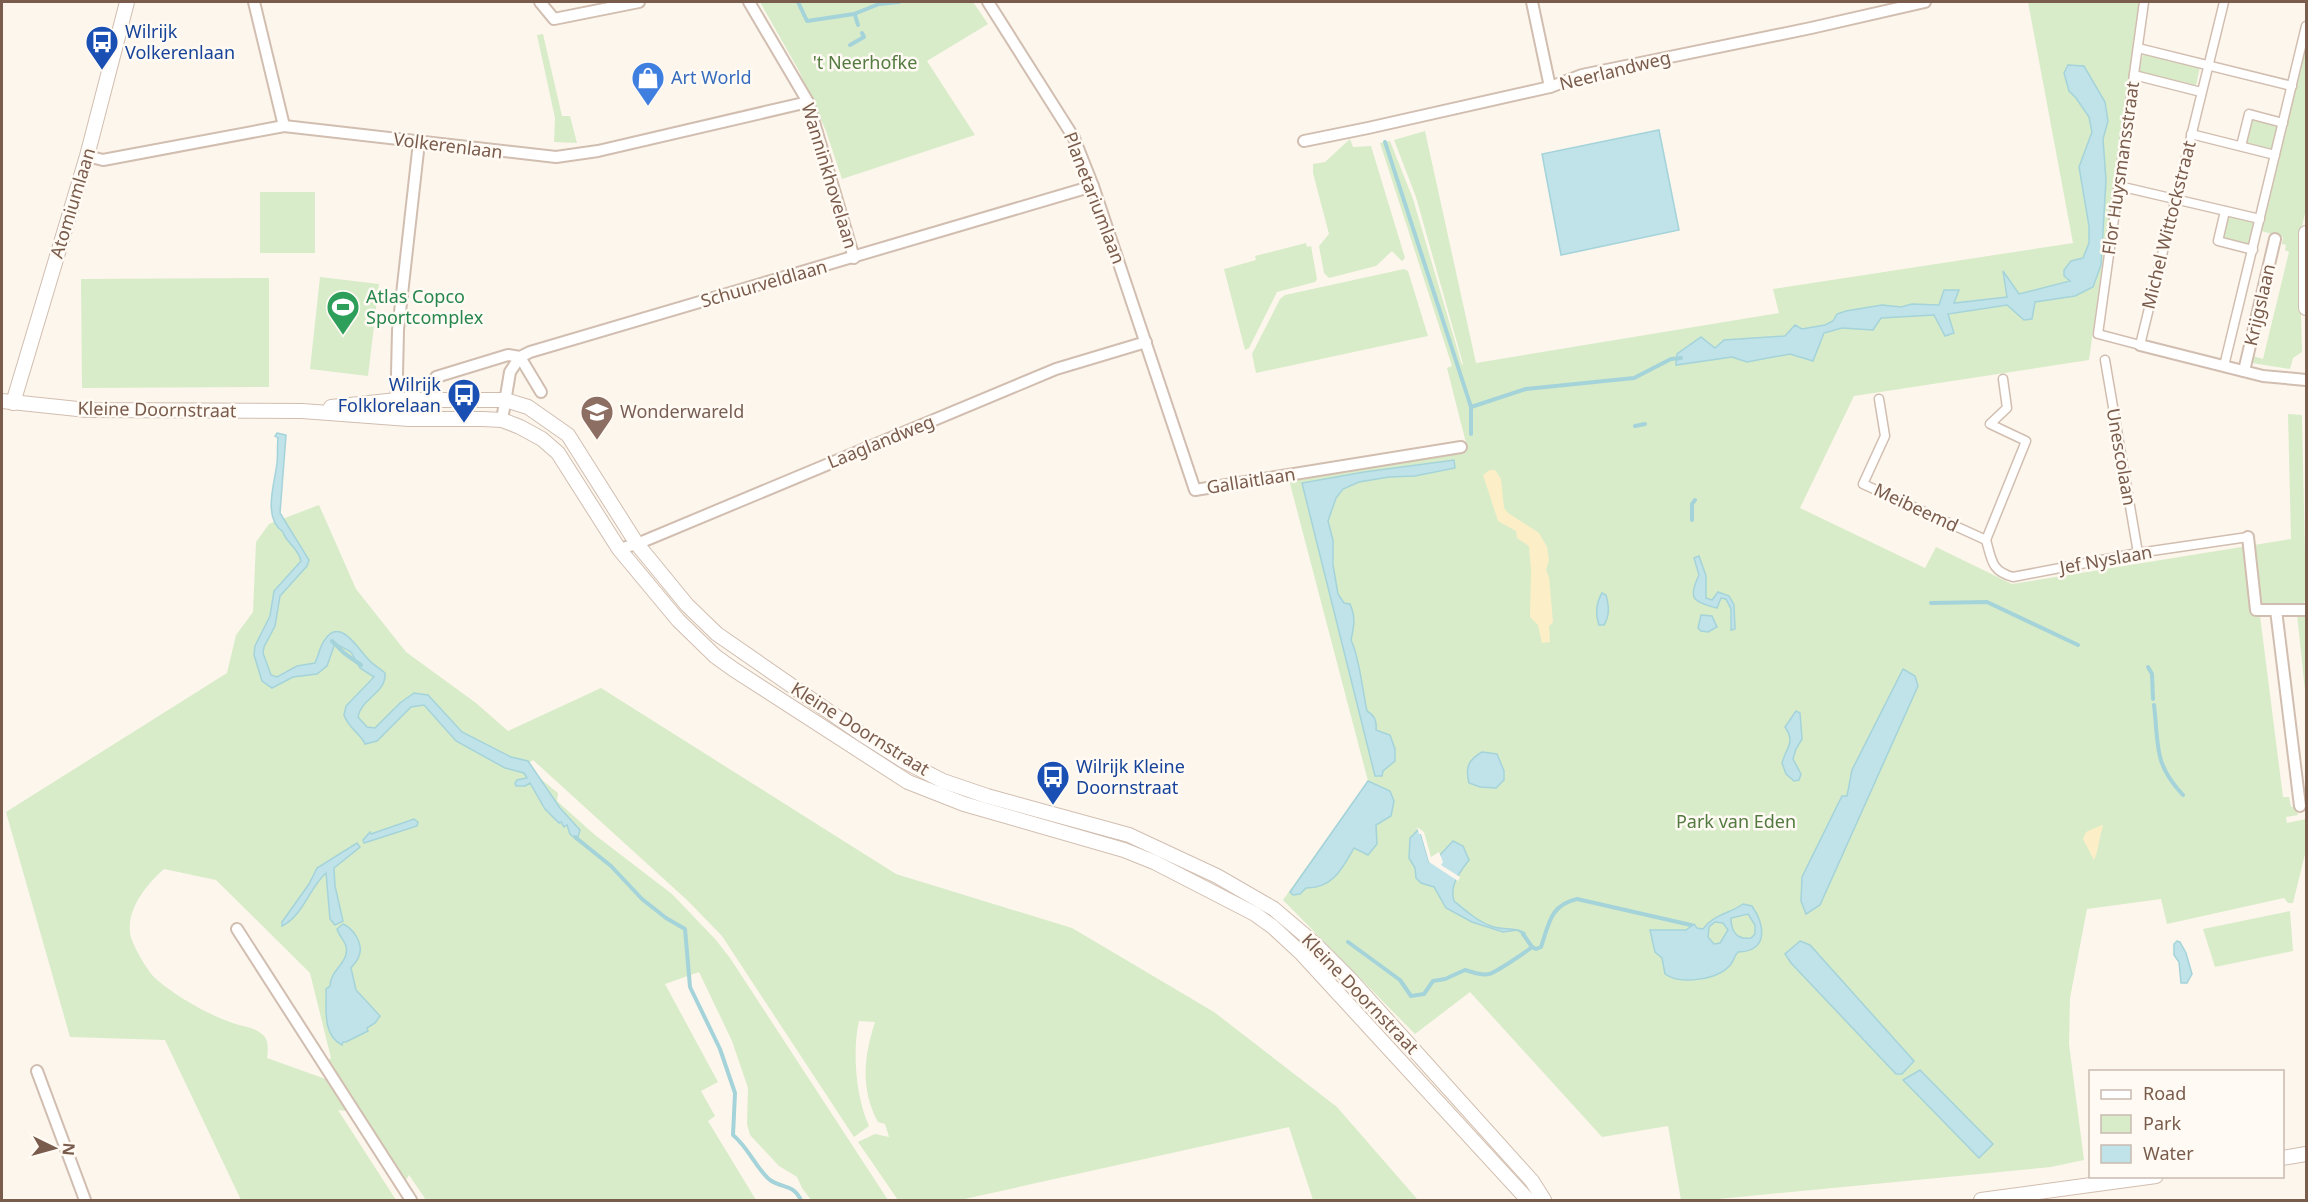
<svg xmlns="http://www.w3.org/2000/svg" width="2308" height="1202" viewBox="0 0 2308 1202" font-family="'Noto Sans',sans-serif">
	<rect width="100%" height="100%" fill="#fdf6ec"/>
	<!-- green -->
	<g fill="#d8ecc9" fill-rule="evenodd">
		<polygon points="760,2 973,2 988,24 927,61 975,135 842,179 826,131 799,71"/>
		<polygon points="2028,2 2139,2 2089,360 1854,396 1800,508 1925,568 1936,547 2012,584 2291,539 2288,414 2302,415 2306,600 2303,604 2260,606 2260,616 2283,797 2289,797 2291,807 2297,806 2298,815 2286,817 2287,823 2306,819 2306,850 2293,903 2288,903 2284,898 2167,924 2161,899 2087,909 2070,998 2069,1044 2084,1160 2051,1167 1708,1200 1681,1200 1668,1126 1602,1137 1470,992 1415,1034 1283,900 1368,781 1288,476 1467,447 1447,368 1452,366 1380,143 1390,141 1413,199 1462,365 1463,364 1416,197 1394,140 1425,131 1476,363 1779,313 1773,289 2073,243"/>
		<polygon points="543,34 562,116 570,116 577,143 554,142 555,118 537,35"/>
		<polygon points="2306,47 2306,209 2299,240 2302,352 2293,358 2290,369 2252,363 2253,356 2263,359 2289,252 2285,250 2286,245 2282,244 2283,237 2261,231"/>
		<polygon points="2143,54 2200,67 2196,85 2139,72"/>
		<polygon points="2251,119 2279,126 2273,150 2246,144"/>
		<polygon points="1350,139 1353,147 1371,146 1405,258 1402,261 1392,251 1376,266 1329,278 1324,273 1319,246 1329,234 1313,173 1313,164 1325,162"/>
		<rect x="260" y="192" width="55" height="61"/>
		<polygon points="2228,214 2256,221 2250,245 2222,238"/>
		<polygon points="1306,243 1307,247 1311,246 1317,279 1315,282 1277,292 1249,348 1245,350 1224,269 1256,260 1255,256"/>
		<polygon points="1404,269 1408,271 1428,336 1256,373 1252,354 1280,299 1285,295"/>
		<polygon points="320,277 379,284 368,376 310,369"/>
		<polygon points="269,278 269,387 82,388 81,279"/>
		<path d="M319 505 356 589 406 652 476 703 508 731 601 688 896 874 1072 928 1214 1012 1337 1107 1418 1200H1313L1289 1127 960 1200H898L858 1142 875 1134 889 1137 885 1124 878 1122C860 1089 864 1056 875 1022L859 1021C852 1051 856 1098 869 1126L854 1137 722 936 687 900 533 760 525 766 558 793 557 801 595 835 672 894 716 940 730 958 888 1200H811L802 1188 797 1177 779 1166 750 1135 747 1124 748 1088 732 1041 699 972 665 984 718 1082 701 1091 715 1116 708 1121 756 1200H426L409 1175 402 1186 354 1112 338 1110 396 1200H241L165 1040 70 1037 6 812 227 673 236 635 253 612 256 542 269 524ZM164 869 216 880 310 973 331 1058 324 1064 334 1082 267 1058C268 1051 269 1042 264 1036 254 1026 242 1027 230 1022 207 1014 172 994 154 977 147 970 131 943 130 933 127 908 147 884 164 869Z"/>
		<polygon points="2297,614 2306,616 2306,700"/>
		<polygon points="2290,911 2293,951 2215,967 2203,929"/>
	</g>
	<!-- sand -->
	<g fill="#fcefc7">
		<polygon points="1490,470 1495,470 1501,479 1504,508 1508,513 1539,533 1547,547 1549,560 1546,570 1549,577 1553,622 1549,626 1550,642 1542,643 1538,625 1530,617 1531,570 1529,546 1517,538 1516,531 1498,521 1483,475"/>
		<path d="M2102 825 2103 826C2099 837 2099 850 2094 860L2083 839 2086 832Z"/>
	</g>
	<!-- water -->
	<g fill="#bfe3e8" stroke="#a5d3da" stroke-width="1.5" fill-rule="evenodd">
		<polygon points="2068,65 2084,66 2105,102 2108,121 2103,139 2106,180 2101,265 2093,287 2075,296 2035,302 2032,319 2024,320 2007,305 1948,314 1954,333 1945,336 1934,315 1881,318 1873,330 1842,328 1824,333 1813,361 1790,354 1747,362 1732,357 1676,365 1677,354 1701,337 1715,348 1724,340 1785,336 1795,325 1802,329 1825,325 1833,321 1837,314 1846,311 1882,305 1901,307 1912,304 1939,305 1944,290 1959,290 1954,303 2007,297 2003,271 2019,294 2070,281 2064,276 2064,270 2071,261 2083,258 2089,243 2089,226 2079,167 2092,132 2089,117 2076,98 2069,91 2064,73"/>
		<polygon points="1659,130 1679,230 1561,255 1542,154"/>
		<path d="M277 433 286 435 280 513 309 560 307 566 280 596 275 626 264 647 263 653 271 675 277 677 297 666 315 663C318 656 320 647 324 641 339 616 357 647 367 658 372 664 379 668 385 673 387 693 361 698 358 717L367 727 375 728 400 703 414 693 428 695 462 732 511 757 528 761 560 808 580 830 577 840 570 834 567 825 564 827 561 822 559 823 545 809 530 783 525 786H516L515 783 517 780 527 778 524 773 505 768 456 741 424 705 411 707 377 741 365 744C362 735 348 728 344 715L346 706 374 677 360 668 351 652 335 643 327 666 317 674 293 677 272 688 262 681 254 655 255 646 270 616 274 591 301 561C298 547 286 543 283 532 262 518 275 482 277 463 278 455 277 446 278 438L275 436Z"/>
		<path d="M1454 460 1455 468 1415 476 1389 477 1359 482 1343 489 1336 498 1328 521 1333 540V565L1338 594 1344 603 1350 604C1356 618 1354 626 1351 640 1360 659 1362 689 1367 711 1375 716 1377 721 1376 730L1390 735 1395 749V761L1383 771 1382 776H1375L1302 483 1364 472Z"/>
		<path d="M1699 556 1706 576V598L1712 600 1718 592 1729 596 1734 605 1735 629 1731 630V609L1726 599 1721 598 1717 608C1692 602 1688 598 1699 575L1694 558Z"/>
		<path d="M1602 593 1606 595C1609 606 1610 615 1604 625H1599C1595 613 1596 603 1602 593Z"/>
		<polygon points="1701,615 1712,616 1717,627 1708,632 1701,631 1698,628"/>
		<polygon points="1903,669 1915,676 1918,686 1820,905 1806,914 1801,901 1802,877 1842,796 1847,796 1852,770"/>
		<path d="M1796 711 1800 713 1802 739 1796 749 1793 759 1801 774 1799 780 1794 781 1786 774 1782 763C1786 747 1796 743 1785 727Z"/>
		<path d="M1482 752 1497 754 1504 771V780L1496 788 1480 787 1469 783C1465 768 1468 760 1482 752Z"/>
		<path d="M1368 781 1390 791 1394 801 1391 816 1376 825 1377 844 1368 855 1354 848C1342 869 1333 888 1306 888L1300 894 1293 895 1290 892Z"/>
		<polygon points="414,819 418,822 417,826 364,843 363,840 370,832 371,834"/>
		<path d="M1418 830 1421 834 1429 862 1440 855 1453 841 1463 846 1469 860C1460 872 1449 885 1454 901 1465 910 1477 921 1491 926 1502 931 1515 926 1525 933L1523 934 1517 930 1503 932 1472 922 1446 908 1434 887 1421 883 1416 878 1415 868 1409 858 1410 838Z"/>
		<path d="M357 843 360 847 334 868 335 886 343 921 335 925 330 919 326 873C309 888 303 916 282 926V922L309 884 317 868Z"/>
		<path d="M1743 904 1752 906C1765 925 1769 951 1738 952 1734 956 1734 960 1731 964 1719 980 1680 985 1665 974L1662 958 1655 952 1650 930H1686L1694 924 1697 928 1703 929C1714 914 1729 914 1743 904ZM1748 914 1755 925V934L1751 938C1737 940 1731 932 1731 918ZM1715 922 1723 923 1728 930 1720 943 1714 944 1708 937 1709 927Z"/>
		<path d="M343 924C353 928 364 944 359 956 358 960 354 964 351 968L356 990 380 1016 375 1023 367 1028 368 1031 346 1042H343L342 1045C321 1034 327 1006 326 989L330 986C330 970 350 962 346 946 344 940 339 936 337 929Z"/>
		<polygon points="1800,941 1810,945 1914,1061 1902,1074 1896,1074 1791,963 1785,954"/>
		<polygon points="2177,941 2180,942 2186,953 2192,974 2187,983 2181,983 2179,962 2174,955 2174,944"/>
		<polygon points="1920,1070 1993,1144 1979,1158 1903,1080"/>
	</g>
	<!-- pier -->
	<polygon fill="#fdf6ec" points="1417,827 1424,832 1431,857 1439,852 1443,862 1441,865 1460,877 1458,881 1429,862 1421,834 1419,834"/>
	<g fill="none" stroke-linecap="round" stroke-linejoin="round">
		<!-- stream -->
		<g stroke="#a5d3da" stroke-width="4">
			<polyline points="798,2 807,21 854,14 879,4 899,2"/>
			<polyline points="855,15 858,25"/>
			<polyline points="850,45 864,37 862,33"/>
			<polyline points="1385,142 1471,407 1471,434"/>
			<polyline points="1471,407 1526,389 1634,378 1671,359 1681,358"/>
			<polyline points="1635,426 1645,424"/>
			<polyline points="1692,520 1692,504 1695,500"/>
			<polyline points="1931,603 1987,602 2078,645"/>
			<polyline points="332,641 344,653 361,665"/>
			<polyline points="2148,667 2152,674 2153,699"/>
			<path d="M2154 705C2159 746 2153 763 2183 795"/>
			<path d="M575 837 611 866 642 899 666 918 685 929 690 987 720 1049 735 1093 733 1135C748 1147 758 1171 770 1180 783 1189 792 1183 801 1200"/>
			<path d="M1523 934 1532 947 1536 949 1541 947C1549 924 1550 905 1577 899L1691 925"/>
			<path d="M1348 942 1400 980 1411 996 1424 994 1433 981 1445 979 1465 970C1473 972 1481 976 1489 974 1495 973 1526 952 1532 947"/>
		</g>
		<!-- pedestrian casing -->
		<g stroke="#d1beb0" stroke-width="11">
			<g id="pedestrian">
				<polyline points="2144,2 2098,334 2140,345 2224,2"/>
				<polyline points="2138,48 2292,86"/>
				<polyline points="2134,75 2201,92"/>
				<polyline points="2191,134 2275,155"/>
				<polyline points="2241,146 2249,114 2283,123"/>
				<polyline points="2119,186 2260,219"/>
				<polyline points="2225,211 2218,241 2253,250"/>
				<polyline points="2105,360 2138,553"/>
				<polyline points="2224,366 2306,26"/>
				<polyline points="1879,399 1885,436 1863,484 1986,540"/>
				<path d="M1986 540C1992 560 1991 571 2013 577L2138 553 2248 537"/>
				<polyline points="1986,540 2026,441 1990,424 2007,408 2003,379"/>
			</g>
		</g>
		<!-- minor casing -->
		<g stroke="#d1beb0" stroke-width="14">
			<g id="minor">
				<polyline points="254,2 284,126"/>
				<polyline points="540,2 554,19 639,2"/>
				<polyline points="749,2 808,102 854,258"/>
				<polyline points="988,2 1074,138 1093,186 1195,490 1461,447"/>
				<polyline points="1532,2 1550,87"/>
				<polyline points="1304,141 1368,128 1550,87 1582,75 1811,28 1925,2"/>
				<polyline points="87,156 103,160 284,126 556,157 598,151 808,102"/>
				<polyline points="2140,345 2263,376 2306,380"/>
				<polyline points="520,357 541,392"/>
				<polyline points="2244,371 2275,239"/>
				<polyline points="436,377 508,355 520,357 530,352 1093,186"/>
				<polyline points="396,419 398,330 419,142"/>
				<polyline points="502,420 510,372 520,357"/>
				<polyline points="2248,537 2256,610 2306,610"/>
				<polyline points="619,549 637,544 1056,369 1146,342"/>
				<polyline points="2276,610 2300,806"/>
				<polyline points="237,929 411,1200"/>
				<polyline points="37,1071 85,1200"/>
			</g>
		</g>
		<!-- tertiary casing -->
		<g stroke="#d1beb0" stroke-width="16">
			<g id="tertiary">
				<polyline points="2306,233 2306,308"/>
				<polyline points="2,401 87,410 302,411 409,419 483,419 502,420 520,427 542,439 558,453 619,549 678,620 715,656 733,669 908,782 964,804 1124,850 1154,862 1255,914 1273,927 1302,954 1528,1200"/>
				<polyline points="13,403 87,156 127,2"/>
				<polyline points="331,407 397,400 505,400 528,407 568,435 637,544 687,605 717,634 860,733 904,761 943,781 987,796 1129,835 1217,876 1274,909 1314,943 1350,979 1532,1181 1544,1200"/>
				<polyline points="2282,1158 2306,1154"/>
				<polyline points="1981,1200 2156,1176"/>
			</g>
		</g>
		<!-- pedestrian -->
		<use href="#pedestrian" stroke="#fff" stroke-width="8"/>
		<!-- minor -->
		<use href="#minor" stroke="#fff" stroke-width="10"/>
		<!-- tertiary -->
		<use href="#tertiary" stroke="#fff" stroke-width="14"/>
	</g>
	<!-- icons -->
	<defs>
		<g id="bus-pin" transform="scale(1.725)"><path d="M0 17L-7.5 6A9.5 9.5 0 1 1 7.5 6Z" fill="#1a4fb4" stroke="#fffaf3"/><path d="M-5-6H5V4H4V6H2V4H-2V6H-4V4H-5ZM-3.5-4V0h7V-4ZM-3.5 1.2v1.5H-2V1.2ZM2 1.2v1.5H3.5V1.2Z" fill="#fff"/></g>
		<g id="shop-pin" transform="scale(1.725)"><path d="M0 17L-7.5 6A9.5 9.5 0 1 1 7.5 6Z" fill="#3f7fe0" stroke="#fffaf3"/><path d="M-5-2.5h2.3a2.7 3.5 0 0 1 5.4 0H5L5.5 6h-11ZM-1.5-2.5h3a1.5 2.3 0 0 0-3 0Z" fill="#fff"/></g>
		<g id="stadium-pin" transform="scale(1.725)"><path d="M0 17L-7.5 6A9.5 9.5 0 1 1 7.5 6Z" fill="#2e9e5b" stroke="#fffaf3"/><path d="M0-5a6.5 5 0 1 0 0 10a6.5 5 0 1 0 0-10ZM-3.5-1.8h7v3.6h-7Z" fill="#fff"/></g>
		<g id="school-pin" transform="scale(1.725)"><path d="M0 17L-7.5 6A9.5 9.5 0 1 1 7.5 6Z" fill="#8d6e63" stroke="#fffaf3"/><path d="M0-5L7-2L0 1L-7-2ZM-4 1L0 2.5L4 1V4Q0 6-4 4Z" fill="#fff"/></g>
	</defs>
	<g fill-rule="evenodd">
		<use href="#bus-pin" x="102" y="42"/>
		<use href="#shop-pin" x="648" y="78"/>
		<use href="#stadium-pin" x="343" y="307"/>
		<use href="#bus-pin" x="464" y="395"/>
		<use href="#school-pin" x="597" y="412"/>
		<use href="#bus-pin" x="1053" y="777"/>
	</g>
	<g text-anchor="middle" stroke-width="5" stroke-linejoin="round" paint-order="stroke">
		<!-- transit labels -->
		<g font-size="18" fill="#164399" stroke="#fffaf3" text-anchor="start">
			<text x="125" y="38">Wilrijk<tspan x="125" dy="21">Volkerenlaan</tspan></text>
			<text x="441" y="391" text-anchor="end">Wilrijk<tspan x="441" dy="21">Folklorelaan</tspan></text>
			<text x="1076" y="773">Wilrijk Kleine<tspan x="1076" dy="21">Doornstraat</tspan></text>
		</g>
		<!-- park labels -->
		<g font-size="18" fill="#537a41" stroke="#fffaf3">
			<text x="865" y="69">'t Neerhofke</text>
			<text x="1736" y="828">Park van Eden</text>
		</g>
		<!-- street labels -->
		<g font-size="18" fill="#7a5c4d" stroke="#fffaf3">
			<text transform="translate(1615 71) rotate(-14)" y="6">Neerlandweg</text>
			<text transform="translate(448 146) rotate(7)" y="6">Volkerenlaan</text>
			<text transform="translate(2121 168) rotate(-82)" y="6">Flor Huysmansstraat</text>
			<text transform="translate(829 176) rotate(73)" y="6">Wanninkhovelaan</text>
			<text transform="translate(1094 198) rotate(69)" y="6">Planetariumlaan</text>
			<text transform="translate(73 203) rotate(-73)" y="6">Atomiumlaan</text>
			<text transform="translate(2169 225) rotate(-76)" y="6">Michel Wittockstraat</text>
			<text transform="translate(764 284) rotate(-16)" y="6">Schuurveldlaan</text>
			<text transform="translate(2260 305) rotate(-77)" y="6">Krijgslaan</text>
			<text transform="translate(157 410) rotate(1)" y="6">Kleine Doornstraat</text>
			<text transform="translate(881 442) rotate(-22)" y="6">Laaglandweg</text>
			<text transform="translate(2121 457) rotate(80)" y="6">Unescolaan</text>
			<text transform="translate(1251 481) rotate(-9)" y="6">Gallaitlaan</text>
			<text transform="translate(1916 508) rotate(25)" y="6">Meibeemd</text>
			<text transform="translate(2106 560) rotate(-10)" y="6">Jef Nyslaan</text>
			<text transform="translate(860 729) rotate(32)" y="6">Kleine Doornstraat</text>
			<text transform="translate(1360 994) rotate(46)" y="6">Kleine Doornstraat</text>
		</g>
		<!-- shop labels -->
		<g font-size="18" fill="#366cbe" stroke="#fffaf3" text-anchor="start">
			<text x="671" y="84">Art World</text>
		</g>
		<!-- leisure labels -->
		<g font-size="18" fill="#27864d" stroke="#fffaf3" text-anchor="start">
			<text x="366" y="303">Atlas Copco<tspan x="366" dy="21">Sportcomplex</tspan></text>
		</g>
		<!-- education labels -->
		<g font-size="18" fill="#785e54" stroke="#fffaf3" text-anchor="start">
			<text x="620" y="418">Wonderwareld</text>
		</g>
	</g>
	<!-- border -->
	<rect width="2308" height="1202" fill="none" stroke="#7a5c4d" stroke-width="6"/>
	<!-- legend -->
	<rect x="2089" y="1070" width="195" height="108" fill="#fffaf3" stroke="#cabbb1" stroke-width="1.5"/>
	<rect x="2101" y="1090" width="30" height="9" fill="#ffffff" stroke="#cabbb1" stroke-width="1.5"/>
	<text x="2143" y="1100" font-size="18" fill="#7a5c4d">Road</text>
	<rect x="2101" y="1115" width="30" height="18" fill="#d8ecc9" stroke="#cabbb1" stroke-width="1.5"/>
	<text x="2143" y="1130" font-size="18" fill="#7a5c4d">Park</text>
	<rect x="2101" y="1145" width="30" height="18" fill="#bfe3e8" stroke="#cabbb1" stroke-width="1.5"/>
	<text x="2143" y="1160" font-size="18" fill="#7a5c4d">Water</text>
	<!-- north arrow -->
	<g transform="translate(54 1148) rotate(95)" stroke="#fffaf3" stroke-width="4.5" paint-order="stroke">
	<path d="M0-4.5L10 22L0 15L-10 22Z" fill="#7a5c4d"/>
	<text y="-9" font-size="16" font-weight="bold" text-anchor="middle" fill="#7a5c4d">N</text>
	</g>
</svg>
